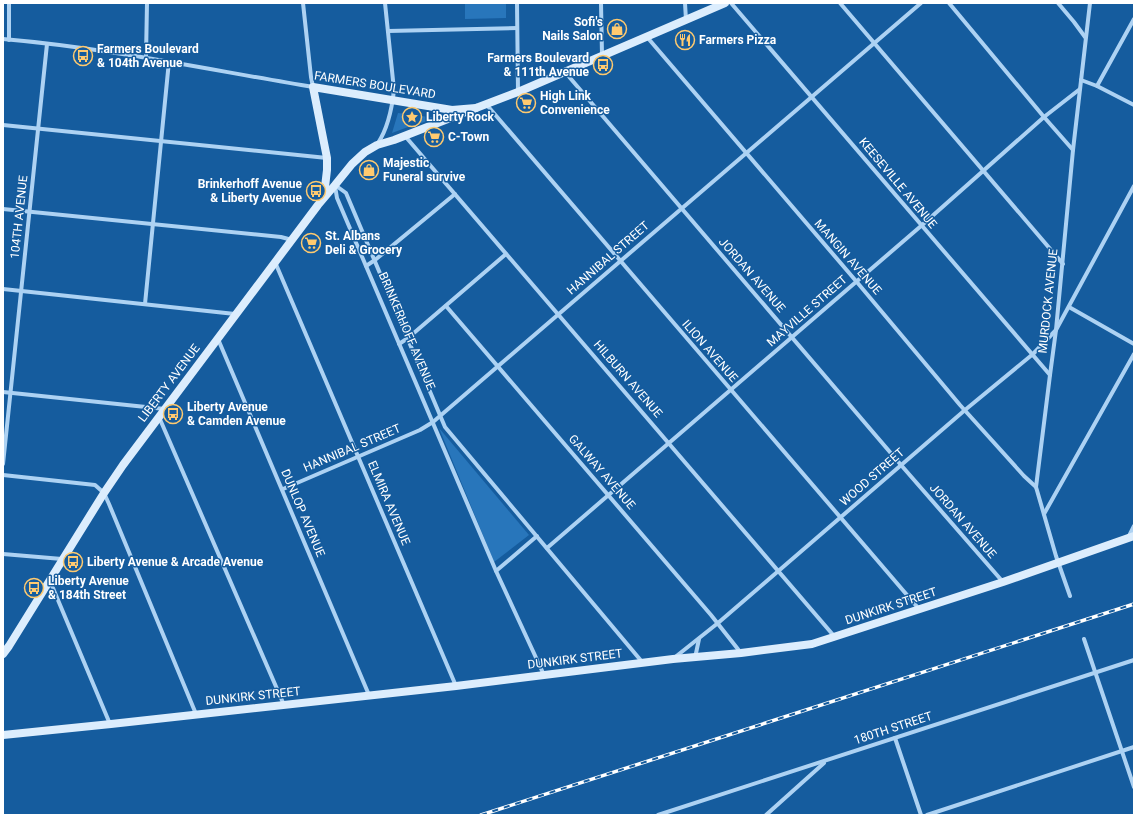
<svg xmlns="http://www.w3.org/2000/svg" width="1137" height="818" viewBox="0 0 1137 818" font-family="Roboto,sans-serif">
	<rect width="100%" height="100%" fill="#155c9e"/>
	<!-- green -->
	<g fill="#2876bb">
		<polygon points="465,3 506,3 506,18 465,19"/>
		<polygon points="398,113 437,118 408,127 392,133"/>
		<polygon points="439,428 529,535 494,562"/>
	</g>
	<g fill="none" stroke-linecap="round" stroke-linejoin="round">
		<!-- street -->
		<g stroke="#add2f3" stroke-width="4">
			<polyline points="517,3 518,91"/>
			<polyline points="601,3 602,55"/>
			<polyline points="685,3 686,20"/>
			<polyline points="731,3 1050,375"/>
			<polyline points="840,3 1063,264"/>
			<polyline points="949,3 1044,117 1073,150"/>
			<polyline points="1058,3 1074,22 1085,37"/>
			<polyline points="388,31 517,28"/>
			<polyline points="647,37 856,281 960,405 1024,476 1036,487"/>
			<path d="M3 39C108 48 210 70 313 87L311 77 303 3"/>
			<polyline points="9,40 9,3"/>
			<polyline points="146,57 147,3"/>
			<polyline points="565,72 901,465 1003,582"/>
			<polyline points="1081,80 1097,86 1134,105"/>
			<polyline points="1097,86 1134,19"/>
			<polyline points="486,104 919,609"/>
			<polyline points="3,125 327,158"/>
			<polyline points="405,136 834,636"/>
			<path d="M378 143C388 128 392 108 394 90L385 3"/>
			<polyline points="335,185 346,193 445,427 643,663"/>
			<polyline points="335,186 337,198 496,571 544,675"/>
			<polyline points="3,209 281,237 292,240"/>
			<polyline points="275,262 456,686"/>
			<polyline points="366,266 375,260 455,194"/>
			<polyline points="3,289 235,314"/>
			<polyline points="145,304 169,61"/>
			<polyline points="446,306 711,615 741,653"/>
			<polyline points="1069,307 1134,344"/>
			<polyline points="218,339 369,695"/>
			<polyline points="399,344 408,338 506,254"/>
			<polyline points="3,392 165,409"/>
			<polyline points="159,417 284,705"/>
			<polyline points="3,464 47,44"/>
			<polyline points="3,475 95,485 104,493 109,504 196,714"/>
			<polyline points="283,489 420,430 433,422 921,3"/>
			<polyline points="1044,514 1134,354"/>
			<polyline points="1128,538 1134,526"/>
			<polyline points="547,548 921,226 1044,117 1080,89"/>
			<polyline points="3,554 62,559"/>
			<polyline points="496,571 537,536"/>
			<polyline points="50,581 110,724"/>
			<polyline points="1070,596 1056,556 1036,487 1050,375 1056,330 1073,150 1090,3"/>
			<polyline points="1084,639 1134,787"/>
			<polyline points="674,658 718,623 965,410 1033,354 1056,330 1134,186"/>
			<polyline points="695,658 699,639"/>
			<polyline points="895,738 921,815"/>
			<polyline points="658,815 1134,660"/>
			<polyline points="766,815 824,763"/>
			<polyline points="927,815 1134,747"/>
		</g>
		<!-- secondary -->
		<g stroke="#dcedfd" stroke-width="8">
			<polyline points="320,200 325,187 327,170 327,158 313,87 452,110 476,108 518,92 725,3"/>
			<polyline points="3,654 9,646 104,493 123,465 318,205 335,185 352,164 365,152 377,145 394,140 476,108"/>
			<polyline points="3,735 111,724 456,686 673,659 741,653 812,644 1003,582 1134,536"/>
		</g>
		<!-- rail casing -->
		<g stroke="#fff" stroke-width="3.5">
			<polyline id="rail" points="481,815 1134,604"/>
		</g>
		<!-- rail -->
		<use href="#rail" stroke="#155c9e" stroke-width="2" stroke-dasharray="6" stroke-linecap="butt"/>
	</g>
	<!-- icons -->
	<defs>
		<g id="shop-ring" transform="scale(1)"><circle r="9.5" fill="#155c9e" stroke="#ffca6f" stroke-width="1.5"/><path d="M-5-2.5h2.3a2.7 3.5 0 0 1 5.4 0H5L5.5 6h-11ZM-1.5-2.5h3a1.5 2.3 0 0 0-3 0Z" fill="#ffca6f"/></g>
		<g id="restaurant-ring" transform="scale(1)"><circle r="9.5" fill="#155c9e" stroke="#ffca6f" stroke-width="1.5"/><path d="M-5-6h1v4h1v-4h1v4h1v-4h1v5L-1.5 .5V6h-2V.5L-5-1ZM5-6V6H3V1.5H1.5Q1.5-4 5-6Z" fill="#ffca6f"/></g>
		<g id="bus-ring" transform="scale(1)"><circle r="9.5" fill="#155c9e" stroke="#ffca6f" stroke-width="1.5"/><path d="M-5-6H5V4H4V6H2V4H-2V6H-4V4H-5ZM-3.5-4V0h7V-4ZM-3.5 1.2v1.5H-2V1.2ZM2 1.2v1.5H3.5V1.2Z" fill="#ffca6f"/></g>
		<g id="supermarket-ring" transform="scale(1)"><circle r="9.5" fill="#155c9e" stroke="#ffca6f" stroke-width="1.5"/><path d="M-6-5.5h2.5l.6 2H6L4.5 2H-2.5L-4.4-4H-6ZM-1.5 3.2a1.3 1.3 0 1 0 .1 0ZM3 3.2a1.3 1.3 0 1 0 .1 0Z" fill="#ffca6f"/></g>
		<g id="sight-ring" transform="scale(1)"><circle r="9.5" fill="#155c9e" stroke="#ffca6f" stroke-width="1.5"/><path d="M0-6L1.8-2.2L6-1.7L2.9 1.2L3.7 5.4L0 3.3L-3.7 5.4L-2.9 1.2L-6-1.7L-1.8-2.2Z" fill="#ffca6f"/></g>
	</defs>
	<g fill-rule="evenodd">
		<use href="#shop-ring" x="617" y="29"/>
		<use href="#restaurant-ring" x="685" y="40"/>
		<use href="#bus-ring" x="83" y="56"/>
		<use href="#bus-ring" x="603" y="65"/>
		<use href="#supermarket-ring" x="526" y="103"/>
		<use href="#sight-ring" x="412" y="117"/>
		<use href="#supermarket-ring" x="434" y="137"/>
		<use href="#shop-ring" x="369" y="170"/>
		<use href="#bus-ring" x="316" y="191"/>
		<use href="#supermarket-ring" x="311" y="243"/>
		<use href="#bus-ring" x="173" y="414"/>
		<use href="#bus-ring" x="73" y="562"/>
		<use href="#bus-ring" x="34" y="588"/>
	</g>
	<g text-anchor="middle" stroke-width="3" stroke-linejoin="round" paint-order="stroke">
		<!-- poi labels -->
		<g font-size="12" font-weight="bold" fill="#fff" stroke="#155c9e" text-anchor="start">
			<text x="603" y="26" text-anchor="end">Sofi's<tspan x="603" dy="14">Nails Salon</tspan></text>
			<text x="699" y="44">Farmers Pizza</text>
			<text x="97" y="53">Farmers Boulevard<tspan x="97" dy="14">&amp; 104th Avenue</tspan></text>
			<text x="589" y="62" text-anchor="end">Farmers Boulevard<tspan x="589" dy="14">&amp; 111th Avenue</tspan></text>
			<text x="540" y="100">High Link<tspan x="540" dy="14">Convenience</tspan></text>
			<text x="426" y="121">Liberty Rock</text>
			<text x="448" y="141">C-Town</text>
			<text x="383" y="167">Majestic<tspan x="383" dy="14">Funeral survive</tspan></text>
			<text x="302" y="188" text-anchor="end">Brinkerhoff Avenue<tspan x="302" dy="14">&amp; Liberty Avenue</tspan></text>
			<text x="325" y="240">St. Albans<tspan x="325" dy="14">Deli &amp; Grocery</tspan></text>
			<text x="187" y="411">Liberty Avenue<tspan x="187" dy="14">&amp; Camden Avenue</tspan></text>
			<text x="87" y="566">Liberty Avenue &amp; Arcade Avenue</text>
			<text x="48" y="585">Liberty Avenue<tspan x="48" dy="14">&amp; 184th Street</tspan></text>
		</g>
		<!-- street labels -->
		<g font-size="12" fill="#fff" stroke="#155c9e">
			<text transform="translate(375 85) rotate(9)" y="4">FARMERS BOULEVARD</text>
			<text transform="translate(898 183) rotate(50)" y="4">KEESEVILLE AVENUE</text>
			<text transform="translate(19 217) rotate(-84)" y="4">104TH AVENUE</text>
			<text transform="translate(848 257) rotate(49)" y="4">MANGIN AVENUE</text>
			<text transform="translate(608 258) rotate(-41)" y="4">HANNIBAL STREET</text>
			<text transform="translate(752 275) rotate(49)" y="4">JORDAN AVENUE</text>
			<text transform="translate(1048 301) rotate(-84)" y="4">MURDOCK AVENUE</text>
			<text transform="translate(807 311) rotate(-41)" y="4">MAYVILLE STREET</text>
			<text transform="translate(407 331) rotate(67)" y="4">BRINKERHOFF AVENUE</text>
			<text transform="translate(710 351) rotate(49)" y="4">ILION AVENUE</text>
			<text transform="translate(628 379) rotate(49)" y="4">HILBURN AVENUE</text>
			<text transform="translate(169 383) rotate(-53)" y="4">LIBERTY AVENUE</text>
			<text transform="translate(352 448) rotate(-23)" y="4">HANNIBAL STREET</text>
			<text transform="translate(602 472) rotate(49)" y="4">GALWAY AVENUE</text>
			<text transform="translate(872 477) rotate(-41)" y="4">WOOD STREET</text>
			<text transform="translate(389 503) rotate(67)" y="4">ELMIRA AVENUE</text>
			<text transform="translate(303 513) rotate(67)" y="4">DUNLOP AVENUE</text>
			<text transform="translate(963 521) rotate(49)" y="4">JORDAN AVENUE</text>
			<text transform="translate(891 606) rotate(-18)" y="4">DUNKIRK STREET</text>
			<text transform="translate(575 659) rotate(-7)" y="4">DUNKIRK STREET</text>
			<text transform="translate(253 696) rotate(-6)" y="4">DUNKIRK STREET</text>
			<text transform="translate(893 728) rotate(-18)" y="4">180TH STREET</text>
		</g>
	</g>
	<!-- border -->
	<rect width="1137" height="818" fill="none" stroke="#ffffff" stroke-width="8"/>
</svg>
